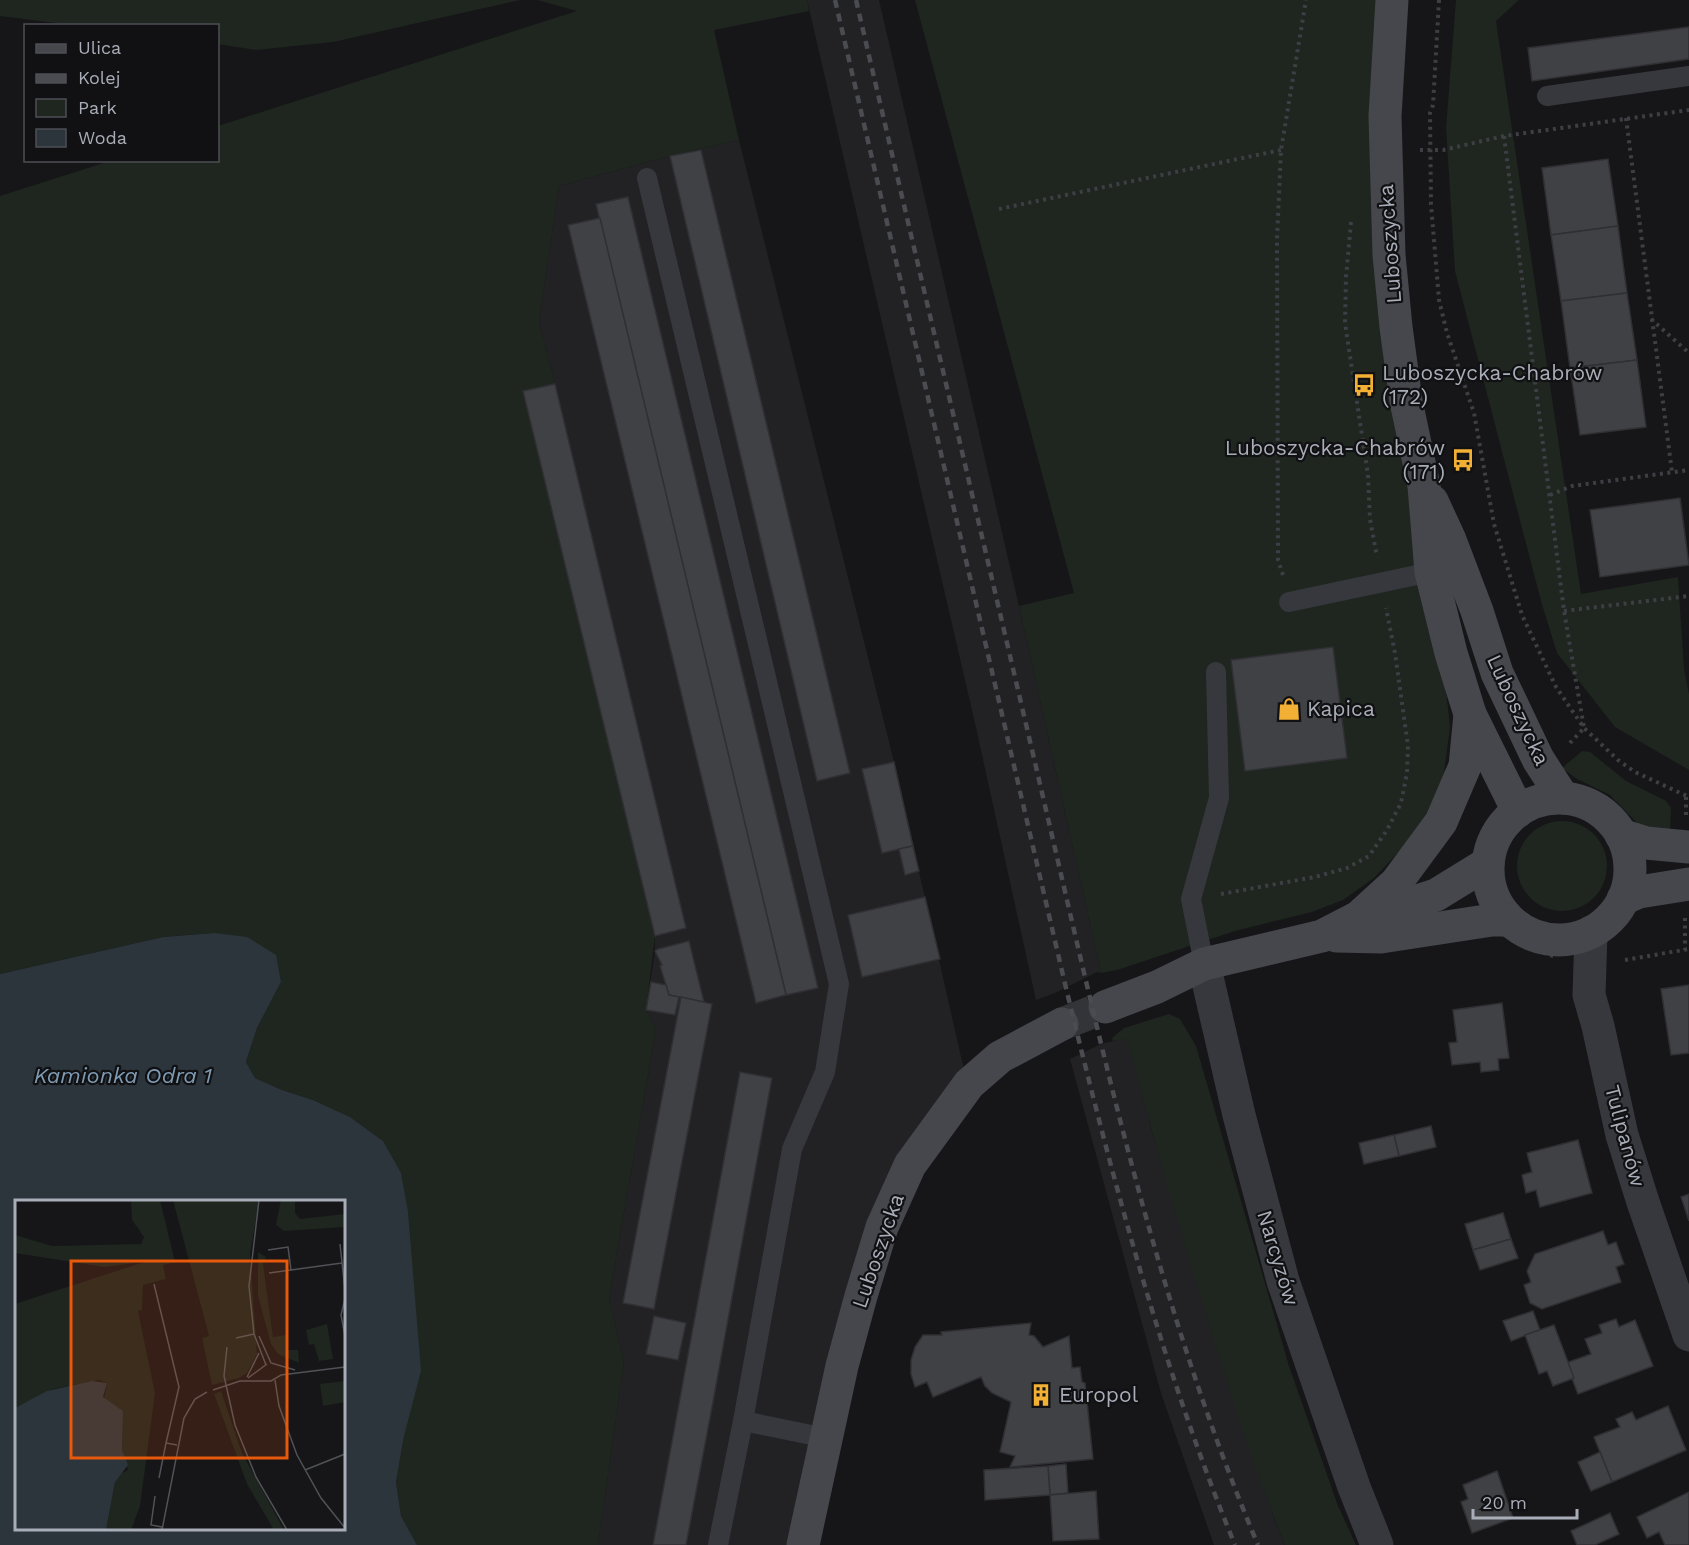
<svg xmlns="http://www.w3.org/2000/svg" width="1689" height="1545" viewBox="0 0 1689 1545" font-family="'Work Sans',sans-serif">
	<rect width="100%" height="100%" fill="#161618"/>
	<!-- built -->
	<g fill="#222225">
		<polygon points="807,0 879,0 1019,606 1101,973 1097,972 1055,993 1036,1000 975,723"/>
		<polygon points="739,140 894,762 962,1061 969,1084 910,1165 803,1545 598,1545 624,1362 609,1298 656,1030 646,1010 655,951 655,936 523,391 555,384 539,322 559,186 670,156"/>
		<polygon points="1127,1038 1153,1135 1274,1518 1285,1545 1214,1545 1161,1393 1070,1059 1101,1044"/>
	</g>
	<!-- green -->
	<g fill="#1e261f">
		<polygon points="0,0 520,0 333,42 256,50 218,44 218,26 80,26 0,16"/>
		<polygon points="537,0 807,0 809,11 714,30 739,140 670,156 559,186 539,322 555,384 523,392 655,936 646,1010 656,1030 609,1298 624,1362 598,1545 417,1545 401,1516 396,1482 404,1436 383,1141 350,1117 313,1100 282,1090 255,1078 246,1062 257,1028 281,982 214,933 163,937 0,974 0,196 110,161 218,160 218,126 577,11"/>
		<polygon points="915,0 1392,0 1385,116 1450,727 1444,774 1429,820 1374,878 1343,900 1312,912 1235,931 1117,970 1101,973 1019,606 1074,593"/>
		<polygon points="1456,0 1519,0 1496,21 1581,594 1678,577 1684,669 1689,694 1689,770 1615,727 1557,653 1541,601 1455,271 1446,128"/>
		<polygon points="1582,751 1590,752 1626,781 1666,801 1671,808 1670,835 1640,826 1610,795 1577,779 1562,768"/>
		<circle cx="1562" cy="866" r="45"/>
		<path d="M1169 1014 1180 1019 1196 1046 1289 1366 1338 1506 1356 1545H1285C1261 1486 1241 1426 1222 1365 1187 1257 1156 1148 1127 1039L1113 1041 1112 1038 1124 1028Z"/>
	</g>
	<!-- water -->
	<path fill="#2c353c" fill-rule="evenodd" d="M214 933 247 937 276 955 281 982 257 1028 246 1062 255 1078 282 1090 313 1100 350 1117 383 1141 401 1173 408 1212 421 1371 404 1436 396 1482 401 1516 417 1545H0V974L163 937ZM16 1202H344V1528H16Z"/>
	<!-- building -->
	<g fill="#404145" stroke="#303034" stroke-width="1.5">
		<polygon points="1689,27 1689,59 1532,81 1528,48"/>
		<polygon points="701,150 850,773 817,781 670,156"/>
		<polygon points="1608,159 1618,226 1551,235 1542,168"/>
		<polygon points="628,197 818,988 786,995 596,204"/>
		<polygon points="600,218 786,995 756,1003 568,225"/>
		<polygon points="1618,226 1627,293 1561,301 1551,235"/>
		<polygon points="1627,293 1637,360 1570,368 1561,301"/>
		<polygon points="1637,360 1646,427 1580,435 1570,368"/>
		<polygon points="555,384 686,928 655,936 523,391"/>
		<polygon points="1680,498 1689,565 1600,577 1590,510"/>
		<polygon points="1333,647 1347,758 1245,771 1231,660"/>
		<polygon points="894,762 913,846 882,853 862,769"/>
		<polygon points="913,846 919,871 905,875 899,849"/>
		<polygon points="925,897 940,959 862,977 848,915"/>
		<polygon points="689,941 704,1002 669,995 660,966 662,965 655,951 658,949"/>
		<polygon points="651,982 666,985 669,995 679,997 675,1015 646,1010"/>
		<polygon points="1689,985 1689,1053 1671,1055 1661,989"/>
		<polygon points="681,997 712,1004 654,1309 623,1303"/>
		<polygon points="1502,1003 1509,1058 1498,1059 1499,1070 1481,1072 1480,1062 1452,1065 1449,1043 1457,1042 1453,1010"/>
		<polygon points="740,1072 772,1078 713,1402 686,1545 653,1545"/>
		<polygon points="1431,1126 1436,1147 1399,1156 1394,1135"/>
		<polygon points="1394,1135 1399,1156 1364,1164 1359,1143"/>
		<polygon points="1578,1140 1592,1193 1540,1207 1536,1190 1526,1193 1522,1175 1532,1172 1527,1153"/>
		<polygon points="1689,1194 1689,1221 1681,1197"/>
		<polygon points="1503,1213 1511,1239 1473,1250 1465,1224"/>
		<polygon points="1603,1231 1608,1245 1616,1242 1624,1264 1616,1267 1621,1282 1542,1309 1530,1303 1524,1285 1531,1282 1527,1271 1535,1254"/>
		<polygon points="1511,1239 1518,1258 1480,1270 1473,1250"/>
		<polygon points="1533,1311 1540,1330 1511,1341 1503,1321"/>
		<polygon points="654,1316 686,1323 678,1360 646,1354"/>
		<polygon points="1616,1319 1619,1327 1635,1320 1653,1366 1578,1394 1566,1363 1591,1354 1585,1339 1602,1333 1599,1325"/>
		<polygon points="1031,1323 1029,1335 1034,1336 1043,1347 1069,1336 1072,1368 1080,1367 1082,1382 1085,1383 1093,1459 1010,1467 1015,1456 1000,1452 1011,1402 992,1393 985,1386 981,1377 933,1397 927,1382 915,1387 911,1374 911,1360 915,1347 923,1335 942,1335 941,1332"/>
		<polygon points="1554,1325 1574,1378 1553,1386 1547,1371 1539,1374 1525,1335"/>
		<polygon points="1668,1406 1686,1450 1612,1482 1594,1437 1620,1427 1616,1419 1632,1412 1636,1420"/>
		<polygon points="1600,1452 1612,1482 1591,1491 1578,1462"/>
		<polygon points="1066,1464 1068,1493 1050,1495 1048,1466"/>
		<polygon points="1048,1466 1050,1495 985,1500 984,1470"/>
		<polygon points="1497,1471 1513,1518 1472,1533 1461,1502 1468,1499 1463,1485"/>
		<polygon points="1096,1491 1099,1539 1053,1541 1050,1495"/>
		<polygon points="1689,1492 1689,1545 1665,1545 1659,1532 1647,1538 1637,1517"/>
		<polygon points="1610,1513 1619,1534 1595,1545 1577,1545 1571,1531"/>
	</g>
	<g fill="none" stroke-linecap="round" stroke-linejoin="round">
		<!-- secondary-tunnel -->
		<polyline stroke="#333438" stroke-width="33" stroke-dasharray="33 16" stroke-linecap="butt" points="1062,1024 1105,1007"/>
		<!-- path -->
		<g stroke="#3d3f44" stroke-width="4" stroke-dasharray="3 4.5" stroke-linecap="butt">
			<polyline points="1439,0 1433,105 1430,113 1431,204 1439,300 1447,333 1474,413 1494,524 1522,615 1556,687 1584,728 1618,760 1635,772 1689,797"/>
			<polyline points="1626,118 1672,472"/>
			<polyline points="1504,136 1564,611 1584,728 1569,744"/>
			<polyline points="1420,150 1443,150 1504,136 1689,110"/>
			<polyline points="999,209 1281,150"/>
			<polyline points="1351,222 1346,277 1345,323 1368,475 1370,519 1377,557"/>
			<polyline points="1651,319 1689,353"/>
			<polyline points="1550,495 1572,486 1689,470"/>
			<polyline points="1283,575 1278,560 1277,239 1281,150 1306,0"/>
			<polyline points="1564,611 1689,596"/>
			<polyline points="1686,815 1686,796"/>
			<polyline points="1221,894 1315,877 1347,868 1369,856 1387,830 1401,803 1407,773 1408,746 1395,653 1386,608"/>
			<polyline points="1685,918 1685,950"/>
			<polyline points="1529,948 1556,957"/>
			<polyline points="1625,960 1689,949"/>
		</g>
		<!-- lane -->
		<g stroke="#37383d" stroke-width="20">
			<polyline points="1547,96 1689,76"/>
			<polyline points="647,178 839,984 825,1072 792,1149 743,1421 826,1438"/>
			<polyline points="1289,602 1431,572"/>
			<polyline points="1204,964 1191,899 1219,798 1216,672"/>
			<polyline points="718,1545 743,1421"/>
		</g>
		<!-- street -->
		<g stroke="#37383d" stroke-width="33">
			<polyline points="1591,932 1589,995 1598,1026 1622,1135 1643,1202 1689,1335"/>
			<polyline points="1204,964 1239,1115 1283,1281 1354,1487 1377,1545"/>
		</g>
		<!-- secondary -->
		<g stroke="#45474d" stroke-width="33">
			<polyline points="1392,0 1385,116 1389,255 1396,327 1406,401 1424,486 1431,572 1451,653 1470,714 1518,811"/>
			<polyline points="1432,501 1450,540 1477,611 1497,673 1538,759 1563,798"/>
			<circle cx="1559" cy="869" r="71"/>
			<polyline points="1621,835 1646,843 1689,847"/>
			<polyline points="1623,899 1639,892 1689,884"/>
			<polyline points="1361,915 1396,883 1441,822 1465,766 1470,714"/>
			<polyline points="1336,936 1381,937 1492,920 1509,920"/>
			<polyline points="1105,1007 1157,987 1204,964 1322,936 1357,918 1390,910 1436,895 1488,863"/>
			<polyline points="803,1545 842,1366 861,1296 882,1227 910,1165 969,1084 1000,1057 1062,1024"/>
		</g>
		<!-- rail -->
		<g stroke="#4a4c52" stroke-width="4.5" stroke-dasharray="8 6" stroke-linecap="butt">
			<path d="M835 0 1066 988C1112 1176 1161 1365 1235 1545"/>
			<path d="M856 0C918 266 981 531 1043 797 1102 1049 1157 1306 1258 1545"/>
		</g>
	</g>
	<!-- icons -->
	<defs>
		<g id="bus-bare" transform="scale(1.8)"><path d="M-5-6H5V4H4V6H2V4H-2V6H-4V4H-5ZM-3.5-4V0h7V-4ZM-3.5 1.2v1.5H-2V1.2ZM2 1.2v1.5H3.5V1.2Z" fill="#f2b134" stroke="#111113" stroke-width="2.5" paint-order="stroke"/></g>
		<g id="shop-bare" transform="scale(1.8)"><path d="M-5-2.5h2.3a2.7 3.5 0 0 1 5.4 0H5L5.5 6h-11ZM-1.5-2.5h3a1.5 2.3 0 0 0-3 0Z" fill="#f2b134" stroke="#111113" stroke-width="2.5" paint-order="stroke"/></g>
		<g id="building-bare" transform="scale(1.8)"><path d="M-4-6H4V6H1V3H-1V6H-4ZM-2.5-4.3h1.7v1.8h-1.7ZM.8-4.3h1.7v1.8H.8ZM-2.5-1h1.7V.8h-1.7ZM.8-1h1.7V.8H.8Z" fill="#f2b134" stroke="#111113" stroke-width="2.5" paint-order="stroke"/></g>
	</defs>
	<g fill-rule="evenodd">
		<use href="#bus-bare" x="1364" y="385"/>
		<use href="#bus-bare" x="1463" y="460"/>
		<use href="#shop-bare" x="1289" y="709"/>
		<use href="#building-bare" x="1041" y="1395"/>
	</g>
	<g text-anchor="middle" stroke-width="4.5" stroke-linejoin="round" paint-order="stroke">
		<!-- street labels -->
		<g font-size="21" fill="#a8adb8" stroke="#111113">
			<text transform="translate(1390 244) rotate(-94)" y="7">Luboszycka</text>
			<text transform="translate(1518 710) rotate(65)" y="7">Luboszycka</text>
			<text transform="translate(1625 1136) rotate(75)" y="7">Tulipanów</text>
			<text transform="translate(878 1251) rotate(-71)" y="7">Luboszycka</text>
			<text transform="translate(1278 1258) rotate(73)" y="7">Narcyzów</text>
		</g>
		<!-- poi labels -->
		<g font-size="21" fill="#a8adb8" stroke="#111113" text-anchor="start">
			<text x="1382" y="380">Luboszycka-Chabrów<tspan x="1382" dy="24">(172)</tspan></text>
			<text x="1445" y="455" text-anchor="end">Luboszycka-Chabrów<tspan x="1445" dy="24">(171)</tspan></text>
			<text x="1307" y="716">Kapica</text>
			<text x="1059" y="1402">Europol</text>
		</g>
		<!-- water labels -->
		<g font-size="22" font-style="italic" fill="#7f9bb3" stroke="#111113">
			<text x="123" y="1083">Kamionka Odra 1</text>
		</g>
	</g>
	<!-- overview -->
	<g transform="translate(15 1200)">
		<rect width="330" height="330" fill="#161618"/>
		<path d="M116 0H145L160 62 148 65 151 79 128 85 127 110 123 111 140 193 125 306 116 330H91L100 282 103 275 113 270 107 250 108 211 89 199 92 183 84 180 38 189 0 208V104L129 62 89 67 0 53V35L37 46 126 44 129 37 117 20ZM158 0H244L235 54 242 154 232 173 224 178 197 185 187 138 194 136ZM266 0H280V13L285 19 330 14V27L269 31 261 25ZM243 52 251 57 248 64 258 137 271 135 273 150H283L284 163 263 154 256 144 243 96ZM312 124 318 159 304 161 299 144 294 145 291 130ZM330 181V202L308 206 305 184ZM206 191 227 253 269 330H259L232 284 199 194Z" fill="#1e261f"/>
		<path d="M77 181 92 183 88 197 108 211 107 250 113 265 100 282 91 330H0V208L32 191Z" fill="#2c353c"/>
		<path fill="none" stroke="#505258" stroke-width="1.5" d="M244 0 234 86 239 134 251 165M325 44 330 90M253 50 273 47 276 70M254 73 327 63M139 84 164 187 151 243 162 245M330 99 326 115 330 136M244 136 256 163 280 170M221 138 239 134M212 147 209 176 220 225 241 277 272 330M232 177 244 153M233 178 252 164M260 180 264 206 282 255 306 298 330 328M198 190 225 181H256L266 175 330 167M290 270 330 254M144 278 151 243M140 296 136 325 147 327M147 330 169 218 180 199 192 192"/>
		<path fill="#e8590c" fill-opacity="0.15" stroke="#e8590c" stroke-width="3" d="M56 61H272V258H56Z"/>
		<rect width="330" height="330" fill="none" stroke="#a8adb8" stroke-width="3"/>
	</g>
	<!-- legend -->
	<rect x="24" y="24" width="195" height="138" fill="#111113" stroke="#4d4f55" stroke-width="1.5"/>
	<rect x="36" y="44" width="30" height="9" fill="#45474d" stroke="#4d4f55" stroke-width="1.5"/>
	<text x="78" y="54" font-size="18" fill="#a8adb8">Ulica</text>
	<rect x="36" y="74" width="30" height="9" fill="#4a4c52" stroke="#4d4f55" stroke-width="1.5"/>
	<text x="78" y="84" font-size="18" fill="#a8adb8">Kolej</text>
	<rect x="36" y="99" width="30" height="18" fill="#1e261f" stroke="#4d4f55" stroke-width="1.5"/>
	<text x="78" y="114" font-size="18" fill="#a8adb8">Park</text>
	<rect x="36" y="129" width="30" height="18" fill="#2c353c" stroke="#4d4f55" stroke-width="1.5"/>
	<text x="78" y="144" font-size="18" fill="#a8adb8">Woda</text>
	<!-- scale -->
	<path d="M1473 1509v9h104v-9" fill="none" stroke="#a8adb8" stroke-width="3"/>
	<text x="1482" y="1509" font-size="18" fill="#a8adb8" stroke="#111113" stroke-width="4.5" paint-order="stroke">20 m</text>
</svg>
